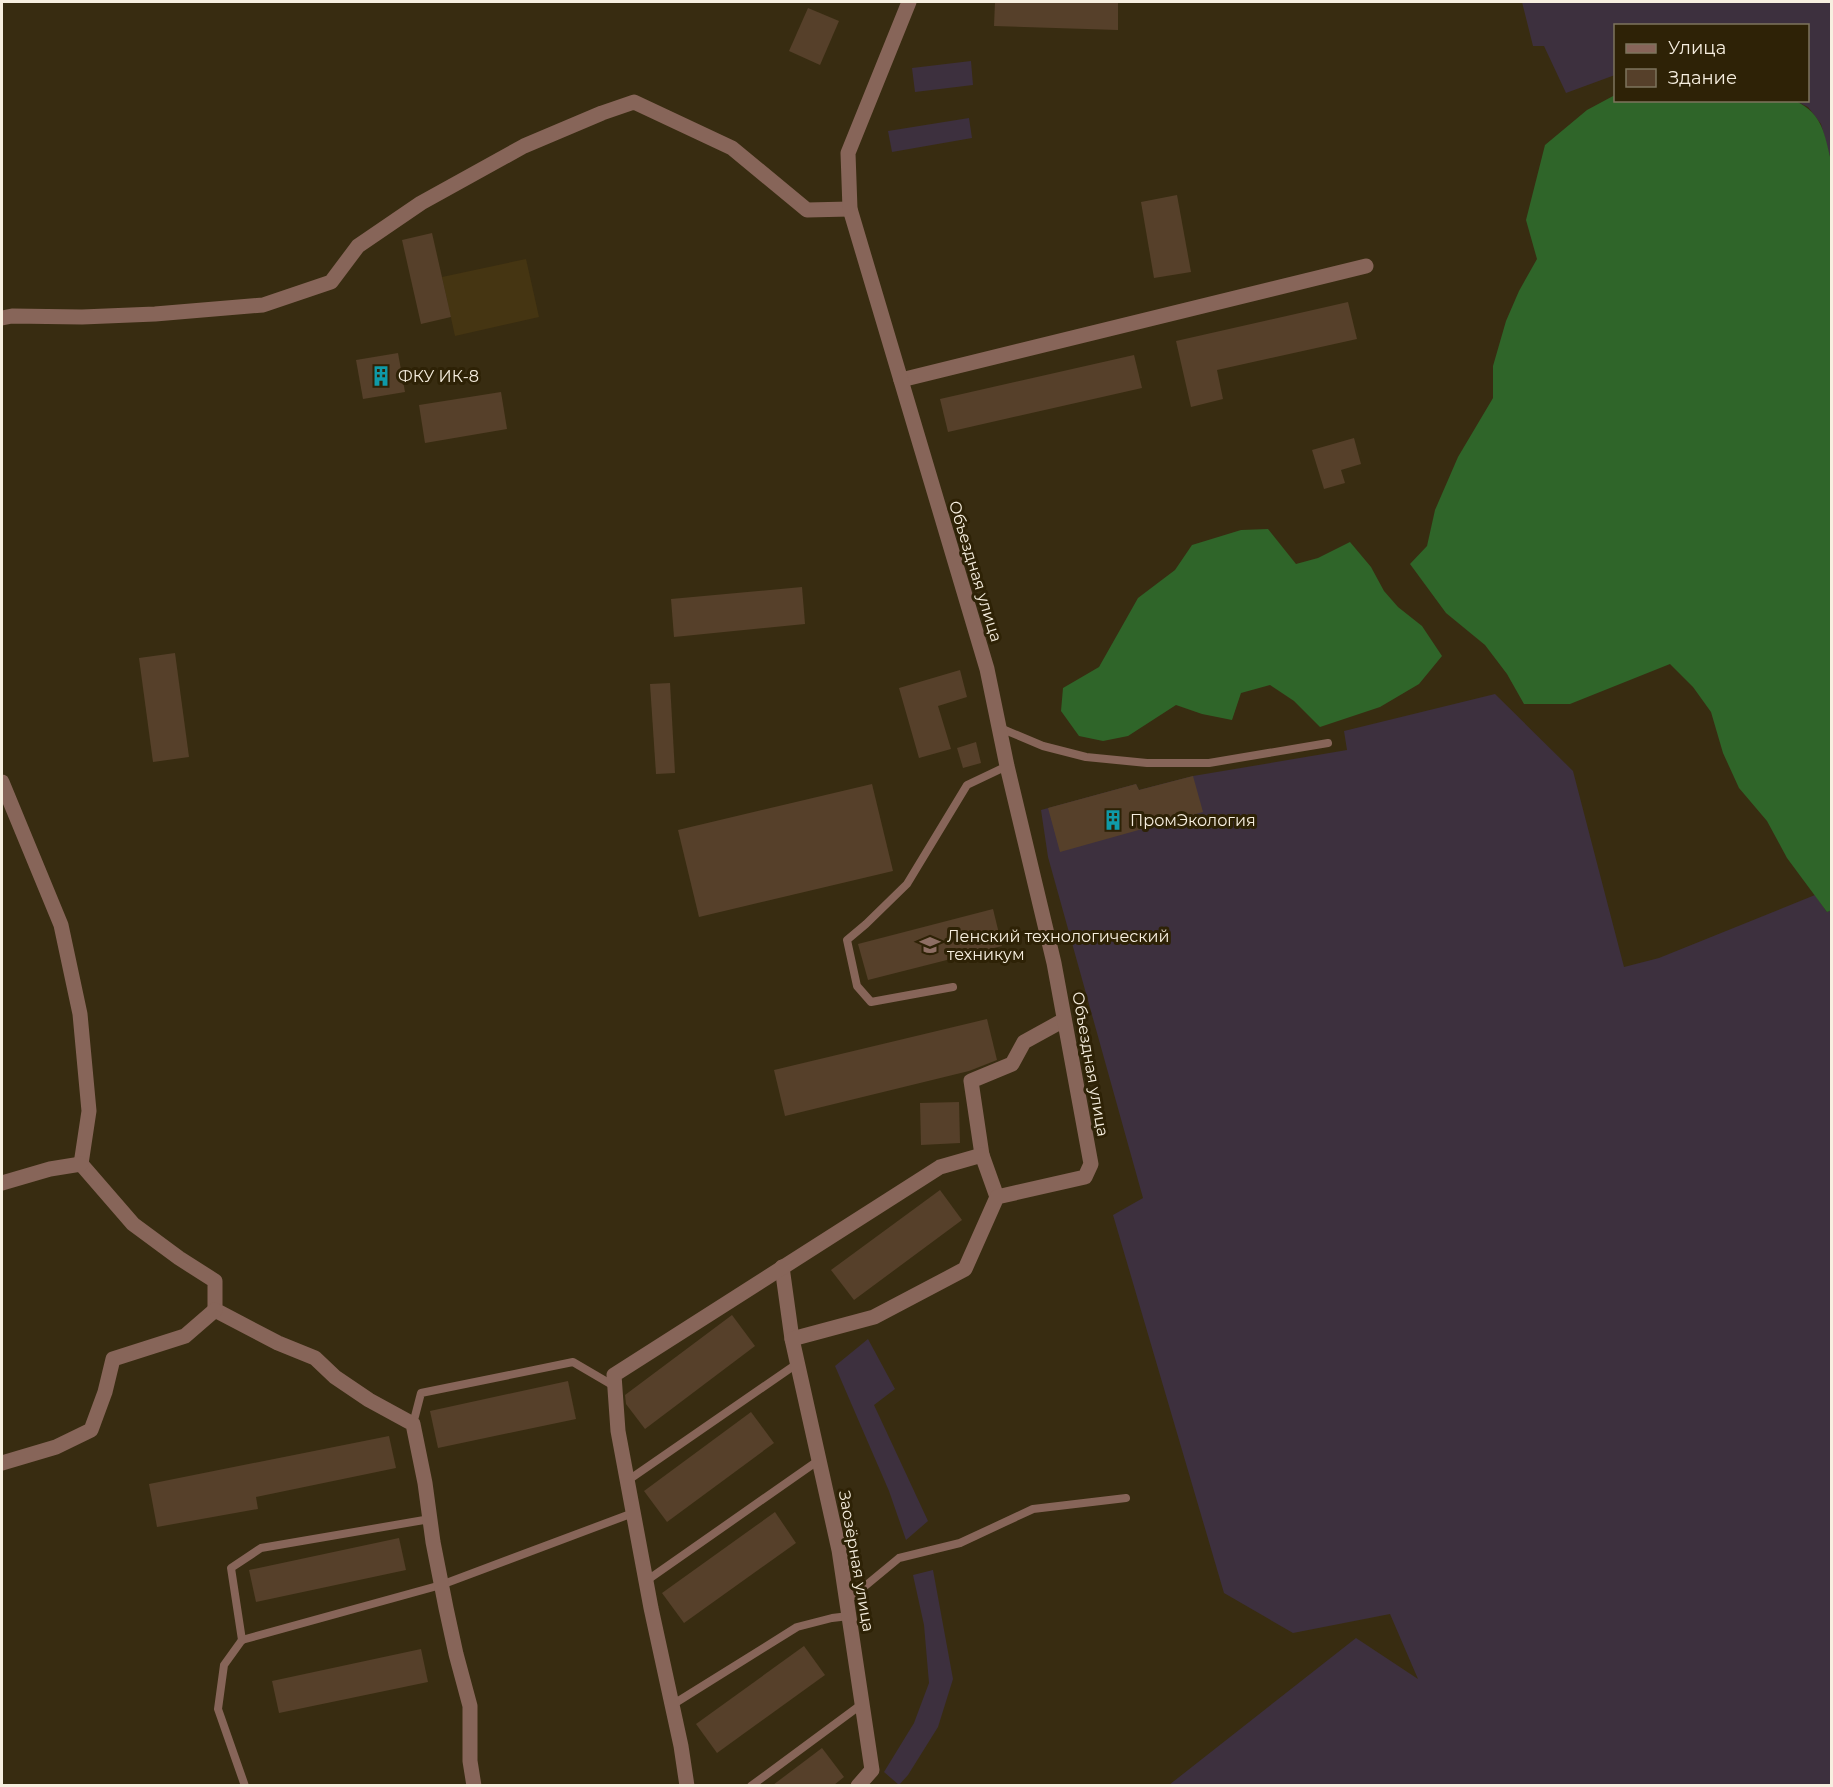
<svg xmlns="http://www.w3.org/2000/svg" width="1833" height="1787" viewBox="0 0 1833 1787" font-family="Montserrat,sans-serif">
	<rect width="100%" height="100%" fill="#382c11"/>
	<!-- built -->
	<polygon fill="#453512" points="526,259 539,317 455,336 442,277"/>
	<!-- industrial -->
	<g fill="#3d303e">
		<polygon points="1522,2 1831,2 1831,161 1821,124 1808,107 1796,101 1808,100 1808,26 1616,26 1615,75 1566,93 1544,46 1533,46"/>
		<polygon points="971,61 973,85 915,92 912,68"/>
		<polygon points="969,118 972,138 892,152 888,131"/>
		<polygon points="1495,694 1573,771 1624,967 1659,958 1815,895 1827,912 1831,910 1831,1785 1169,1785 1356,1638 1418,1679 1390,1614 1293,1633 1224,1593 1113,1215 1143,1198 1048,857 1041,810 1136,784 1139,790 1193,776 1347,750 1344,731"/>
		<polygon points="868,1339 895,1389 874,1405 928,1521 906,1540 889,1491 835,1366"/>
		<polygon points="933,1570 953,1679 938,1727 908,1775 899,1785 884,1772 914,1723 929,1683 924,1625 913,1575"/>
	</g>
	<!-- forest -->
	<g fill="#2f6529">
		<path d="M1615 95 1616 100 1796 101C1823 115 1824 133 1831 161L1832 910 1827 912 1787 858 1767 821 1739 788 1723 753 1711 712 1693 687 1670 664 1570 704H1524L1507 674 1485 645 1446 613 1410 564 1427 546 1435 510 1458 457 1493 398V366L1506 321 1519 291 1537 259 1526 220 1545 145 1587 110Z"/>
		<polygon points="1268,529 1296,564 1318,558 1350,542 1371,567 1384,591 1398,607 1422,626 1442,656 1419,684 1380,707 1320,727 1294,701 1270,685 1241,693 1232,720 1202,714 1176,705 1128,736 1103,741 1079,736 1061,711 1063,688 1099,667 1138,598 1175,570 1192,545 1241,530"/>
	</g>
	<!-- building -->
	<g fill="#56402a">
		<polygon points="995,2 1118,2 1118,30 994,26"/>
		<polygon points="808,8 839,21 820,65 789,51"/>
		<polygon points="1177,195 1191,272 1154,278 1141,202"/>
		<polygon points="432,233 451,317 421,324 402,240"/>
		<polygon points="1348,302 1357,339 1217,370 1223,399 1191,407 1176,341"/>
		<polygon points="398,353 405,392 363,399 356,360"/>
		<polygon points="1134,355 1142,388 948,432 940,399"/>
		<polygon points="501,392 507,429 425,443 419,405"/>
		<polygon points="1354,438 1361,464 1341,470 1345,483 1324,489 1312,450"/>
		<polygon points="802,587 805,624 674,637 671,599"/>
		<polygon points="175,653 189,757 153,762 139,658"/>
		<polygon points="960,670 967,697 938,706 951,749 919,758 899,688"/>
		<polygon points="670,683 675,773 656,774 650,684"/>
		<polygon points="976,742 981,763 963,768 957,748"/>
		<polygon points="1193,776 1203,812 1060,852 1048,808 1136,784 1139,790"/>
		<polygon points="872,784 893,871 699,917 678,830"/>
		<polygon points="993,909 1002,946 868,980 858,944"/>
		<polygon points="987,1019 997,1060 969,1071 785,1116 774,1070"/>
		<polygon points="959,1102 960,1143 921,1145 920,1103"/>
		<polygon points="940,1190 962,1220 854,1300 831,1270"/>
		<polygon points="732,1315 755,1346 645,1429 626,1404 625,1395"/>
		<polygon points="568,1381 576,1419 438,1448 430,1411"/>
		<polygon points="751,1412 774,1443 667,1522 644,1491"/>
		<polygon points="389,1436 396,1468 256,1497 258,1509 157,1527 149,1484"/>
		<polygon points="775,1512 796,1543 684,1623 662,1593"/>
		<polygon points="399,1538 406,1570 256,1602 249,1570"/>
		<polygon points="804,1646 825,1675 717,1753 696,1724"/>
		<polygon points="421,1649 428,1682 279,1713 272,1681"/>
		<polygon points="822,1748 844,1777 834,1785 773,1785"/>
	</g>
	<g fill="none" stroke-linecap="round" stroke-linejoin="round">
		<!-- service -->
		<g stroke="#876559" stroke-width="8">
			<polyline points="1000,728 1043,746 1086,757 1147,763 1209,763 1328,743"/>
			<polyline points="953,987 871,1002 857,986 847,940 866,924 907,884 967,785 1007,766"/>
			<polyline points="413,1424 421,1393 573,1362 614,1386"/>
			<polyline points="627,1481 798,1363"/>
			<polyline points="646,1581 819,1460"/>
			<polyline points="847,1601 899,1558 960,1543 1033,1509 1126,1498"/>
			<polyline points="242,1640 231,1568 261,1548 430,1519"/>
			<polyline points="672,1705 797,1627 832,1618 849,1616"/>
			<polyline points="245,1786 218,1709 224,1665 242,1640 441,1585 633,1513"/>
			<polyline points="751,1786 862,1704"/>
		</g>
		<!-- minor -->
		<g stroke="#876559" stroke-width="15">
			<polyline points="2,318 12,316 82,317 155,314 263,305 331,282 358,246 421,203 524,146 602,113 634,102 732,148 807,210 850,209"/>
			<polyline points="901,380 1366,266"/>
			<polyline points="2,782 61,925 80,1014 89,1111 81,1164 133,1224 179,1258 215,1281 215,1310 278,1343 315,1358 335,1377 369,1400 413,1424 425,1483 433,1542 446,1608 456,1654 470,1706 470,1761 474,1786"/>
			<polyline points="982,1155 971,1081 1012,1064 1024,1042 1064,1020"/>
			<polyline points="2,1183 50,1169 81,1164"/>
			<polyline points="782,1267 792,1339"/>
			<polyline points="2,1463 56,1447 91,1430 105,1392 113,1359 185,1336 215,1310"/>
			<polyline points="687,1786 681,1746 651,1608 618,1431 614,1375 940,1167 982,1155 997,1197"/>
			<polyline points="858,1786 872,1770 839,1550 792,1339 874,1317 965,1269 997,1197 1085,1177 1091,1164 1054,963 1007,766 987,669 850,209 848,153 909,2"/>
		</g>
	</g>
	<!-- icons -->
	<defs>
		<g id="building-bare" transform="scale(1.62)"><path d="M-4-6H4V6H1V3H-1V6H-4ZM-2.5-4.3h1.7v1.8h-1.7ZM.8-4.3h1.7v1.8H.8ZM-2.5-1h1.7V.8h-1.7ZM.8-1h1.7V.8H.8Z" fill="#0f9aa8" stroke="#2e2206" stroke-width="2.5" paint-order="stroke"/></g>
		<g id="university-bare" transform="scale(1.62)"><path d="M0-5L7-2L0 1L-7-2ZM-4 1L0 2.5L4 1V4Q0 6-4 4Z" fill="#8d6e63" stroke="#2e2206" stroke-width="2.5" paint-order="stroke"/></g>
	</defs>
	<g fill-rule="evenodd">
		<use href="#building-bare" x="381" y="376"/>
		<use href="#building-bare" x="1113" y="820"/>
		<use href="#university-bare" x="930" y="945"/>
	</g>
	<g text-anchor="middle" stroke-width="6" stroke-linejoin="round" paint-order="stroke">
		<!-- poi labels -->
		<g font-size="16" fill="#f7efe0" stroke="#2e2206" text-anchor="start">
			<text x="398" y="382">ФКУ ИК-8</text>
			<text x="1130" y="826">ПромЭкология</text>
			<text x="947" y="942">Ленский технологический<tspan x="947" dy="18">техникум</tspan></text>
		</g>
		<!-- street labels -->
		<g font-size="16" fill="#f7efe0" stroke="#2e2206">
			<text transform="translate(976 571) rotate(73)" y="6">Объездная улица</text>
			<text transform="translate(1091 1064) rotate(80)" y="6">Объездная улица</text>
			<text transform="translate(857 1561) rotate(80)" y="6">Заозёрная улица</text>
		</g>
	</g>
	<!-- border -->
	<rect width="1833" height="1787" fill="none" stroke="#f7efe0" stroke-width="6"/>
	<!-- legend -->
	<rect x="1614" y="24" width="195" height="78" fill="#2e2206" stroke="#7e745d" stroke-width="1.5"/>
	<rect x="1626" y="44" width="30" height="9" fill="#876559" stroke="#7e745d" stroke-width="1.5"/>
	<text x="1668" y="54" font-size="18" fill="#f7efe0">Улица</text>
	<rect x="1626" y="69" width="30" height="18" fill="#56402a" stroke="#7e745d" stroke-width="1.5"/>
	<text x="1668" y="84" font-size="18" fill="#f7efe0">Здание</text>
</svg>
